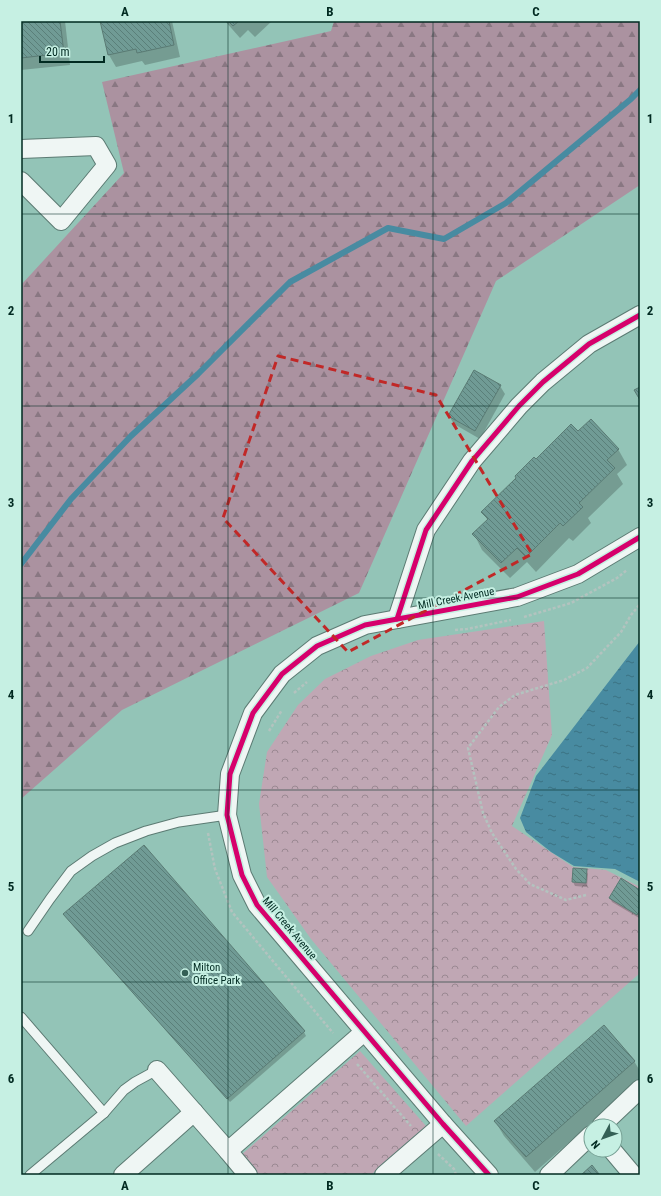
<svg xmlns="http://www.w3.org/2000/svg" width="661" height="1196" viewBox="0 0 661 1196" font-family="'Roboto Condensed',sans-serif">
	<defs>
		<pattern id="forest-firs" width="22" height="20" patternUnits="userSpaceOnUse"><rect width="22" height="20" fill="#ab92a0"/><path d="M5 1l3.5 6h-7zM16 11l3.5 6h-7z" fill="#897782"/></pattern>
		<pattern id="park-crowns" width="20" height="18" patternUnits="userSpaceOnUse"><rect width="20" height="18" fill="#c0a7b4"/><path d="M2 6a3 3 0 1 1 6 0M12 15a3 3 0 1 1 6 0" fill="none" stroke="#9a8892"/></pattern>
		<pattern id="water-ripples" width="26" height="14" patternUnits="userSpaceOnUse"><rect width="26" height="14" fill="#488ba1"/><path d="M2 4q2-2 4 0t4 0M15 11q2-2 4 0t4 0" fill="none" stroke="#3a7283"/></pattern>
		<pattern id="building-back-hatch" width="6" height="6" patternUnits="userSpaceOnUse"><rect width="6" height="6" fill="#709b95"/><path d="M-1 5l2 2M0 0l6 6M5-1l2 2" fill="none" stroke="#5a7f79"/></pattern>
	</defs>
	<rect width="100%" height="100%" fill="#93c4b7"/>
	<!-- forest -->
	<polygon fill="url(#forest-firs)" points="334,21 640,21 640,185 496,281 359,593 122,710 21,799 21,285 124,173 102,82 331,31"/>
	<!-- park -->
	<g fill="url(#park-crowns)">
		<polygon points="544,621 552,735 512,826 573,867 606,870 640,887 640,973 466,1126 311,939 267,877 259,804 267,752 298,705 325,679 371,656 418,640"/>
		<polygon points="360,1051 426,1126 371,1175 259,1175 241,1155"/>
	</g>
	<!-- water -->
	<polygon fill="url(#water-ripples)" points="640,641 640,882 615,869 574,866 551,852 526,832 520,818 536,776"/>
	<!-- shadow -->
	<g fill="#0003">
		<polygon points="21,21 65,21 70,65 21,70"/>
		<polygon points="101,21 172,21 180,57 145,65 142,61 116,67 109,55"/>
		<polygon points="225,21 272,21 255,37 248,30 240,38"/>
		<polygon points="500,386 505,394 480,439 454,424 449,416"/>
		<polygon points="578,433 618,449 627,465 617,474 623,484 588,518 591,523 573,541 569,538 536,572 527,562 510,578 482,550 474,534 488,521 483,512 536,460"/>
		<polygon points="586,870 588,874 587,887 575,886 573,882"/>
		<polygon points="640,891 639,918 612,902 610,898"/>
		<polygon points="64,915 304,1032 306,1036 230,1102"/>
		<polygon points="634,1061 640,1071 640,1080 535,1172 504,1136 495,1121"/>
	</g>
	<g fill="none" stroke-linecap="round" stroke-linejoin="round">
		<!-- stream -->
		<polyline stroke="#488ba1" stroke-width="6" points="21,564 71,499 131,436 198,374 290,282 388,228 444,239 506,203 631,99 640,90"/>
	</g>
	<!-- building -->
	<g fill="url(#building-back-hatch)" stroke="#5a7b74">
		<polygon points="21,21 60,21 64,53 21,58"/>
		<polygon points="100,21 169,21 174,45 137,53 136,49 108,55"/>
		<polygon points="228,21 239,21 233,26"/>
		<polygon points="474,370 501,385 475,431 448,416"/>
		<polygon points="640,387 640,400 634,390"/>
		<polygon points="591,419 619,449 607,460 615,468 579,503 583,507 563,526 560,523 526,557 517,548 501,563 472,534 488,519 481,512 516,478 515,476 534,457 536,459 571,424 578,431"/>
		<polygon points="144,845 305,1031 227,1099 63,914"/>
		<polygon points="573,868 587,869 586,883 572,882"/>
		<polygon points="621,878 640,890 640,910 637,915 609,898"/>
		<polygon points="604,1025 635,1061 526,1157 494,1121"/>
		<polygon points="592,1165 599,1174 598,1175 581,1175"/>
	</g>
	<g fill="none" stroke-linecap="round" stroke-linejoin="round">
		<!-- service casing -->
		<g stroke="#5c7b73" stroke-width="11">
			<g id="service">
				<polyline points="28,931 50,899 71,871 92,856 115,843 146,831 179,822 227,815"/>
				<polyline points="21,1017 104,1113"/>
				<polyline points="30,1175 104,1113 124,1090 135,1082 157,1070"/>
			</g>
		</g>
		<!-- minor casing -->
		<g stroke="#5c7b73" stroke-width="20">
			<g id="minor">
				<polyline points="21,149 96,146 107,165 61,221 21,181"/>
				<polyline points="397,619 426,530 472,461 519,406 543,382 589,344 640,315"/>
				<polyline points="157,1070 228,1151"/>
				<polyline points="601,1126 640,1089"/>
				<polyline points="612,1150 633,1175"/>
				<polyline points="123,1175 194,1112"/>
				<polyline points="248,1175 228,1151 364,1032"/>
				<polyline points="384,1175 443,1124"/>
				<polyline points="489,1175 443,1124 257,905 242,875 227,815 230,774 253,713 282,674 317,646 365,625 517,597 578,574 640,537"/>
				<polyline points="549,1175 591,1135"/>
			</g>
		</g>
		<!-- path -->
		<g stroke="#b3c3bf" stroke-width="2.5" stroke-dasharray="3 2" stroke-linecap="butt">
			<polyline points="524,617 571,603 617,578 627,570"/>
			<polyline points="455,630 467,629 511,620"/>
			<polyline points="294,693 307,682"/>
			<polyline points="269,731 282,710"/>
			<polyline points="208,833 215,869 232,912 333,1033"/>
			<polyline points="586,895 566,900 530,884 516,869 492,833 483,813 468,748 499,707 515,695 564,680 587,668 621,632 631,615 640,604"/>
			<polyline points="357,1064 411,1126"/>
			<polyline points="438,1154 454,1169 456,1175"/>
		</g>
		<!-- service -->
		<use href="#service" stroke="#eff6f4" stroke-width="9"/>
		<!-- minor -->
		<use href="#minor" stroke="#eff6f4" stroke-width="18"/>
		<!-- cycleway casing -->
		<g stroke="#c6f0e3" stroke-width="8">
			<g id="cycleway">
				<polyline points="397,619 426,530 472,461 519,406 543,382 589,344 640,315"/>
				<polyline points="489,1175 443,1124 257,905 242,875 227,815 230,774 253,713 282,674 317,646 365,625 517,597 578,574 640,537"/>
			</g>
		</g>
		<!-- cycleway -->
		<use href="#cycleway" stroke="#d6006c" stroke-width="5"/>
	</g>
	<!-- marked area -->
	<path fill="none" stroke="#c12827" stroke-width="3" stroke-dasharray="8 5" stroke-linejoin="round" d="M278 356 436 395 532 554 348 652 223 518Z"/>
	<!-- grid -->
	<path fill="none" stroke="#012a21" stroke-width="1" stroke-opacity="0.55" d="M228 21V1175M433 21V1175M21 214H640M21 406H640M21 598H640M21 790H640M21 982H640"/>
	<!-- markers -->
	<circle fill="#346056" stroke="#c6f0e3" stroke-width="1.5" cx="185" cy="973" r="4"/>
	<g text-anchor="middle" stroke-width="4" stroke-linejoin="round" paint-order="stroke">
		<!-- street labels -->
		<g font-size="11" fill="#012a21" stroke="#c6f0e3">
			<text transform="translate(456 598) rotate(-11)" y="4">Mill Creek Avenue</text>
			<text transform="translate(290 928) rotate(50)" y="4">Mill Creek Avenue</text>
		</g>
		<!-- poi labels -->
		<g font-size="11" fill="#012a21" stroke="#c6f0e3" text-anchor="start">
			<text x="193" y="971">Milton<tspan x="193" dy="13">Office Park</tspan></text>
		</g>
	</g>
	<!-- border -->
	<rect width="661" height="1196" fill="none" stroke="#c6f0e3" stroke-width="44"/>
	<!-- north arrow -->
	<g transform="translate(603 1138) rotate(229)"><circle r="19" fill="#c6f0e3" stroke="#77a195"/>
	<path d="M0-3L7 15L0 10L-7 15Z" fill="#346056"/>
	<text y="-6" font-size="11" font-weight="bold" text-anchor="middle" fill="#012a21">N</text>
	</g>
	<!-- scale -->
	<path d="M40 56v6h64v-6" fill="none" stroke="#012a21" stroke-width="2"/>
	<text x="46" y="56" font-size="12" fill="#012a21" stroke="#c6f0e3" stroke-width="3" paint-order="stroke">20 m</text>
	<rect x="22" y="22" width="617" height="1152" fill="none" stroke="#012a21" stroke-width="1.5"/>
	<g font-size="13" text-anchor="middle" font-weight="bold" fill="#012a21">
		<text x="125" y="16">A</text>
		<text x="330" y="16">B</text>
		<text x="536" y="16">C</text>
		<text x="11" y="123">1</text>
		<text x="650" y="123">1</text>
		<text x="11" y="315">2</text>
		<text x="650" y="315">2</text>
		<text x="11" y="507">3</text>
		<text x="650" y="507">3</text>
		<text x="11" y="699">4</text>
		<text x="650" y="699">4</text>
		<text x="11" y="891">5</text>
		<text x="650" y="891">5</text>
		<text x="11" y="1083">6</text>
		<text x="650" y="1083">6</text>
		<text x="125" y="1190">A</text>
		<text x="330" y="1190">B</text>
		<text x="536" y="1190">C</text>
	</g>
</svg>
